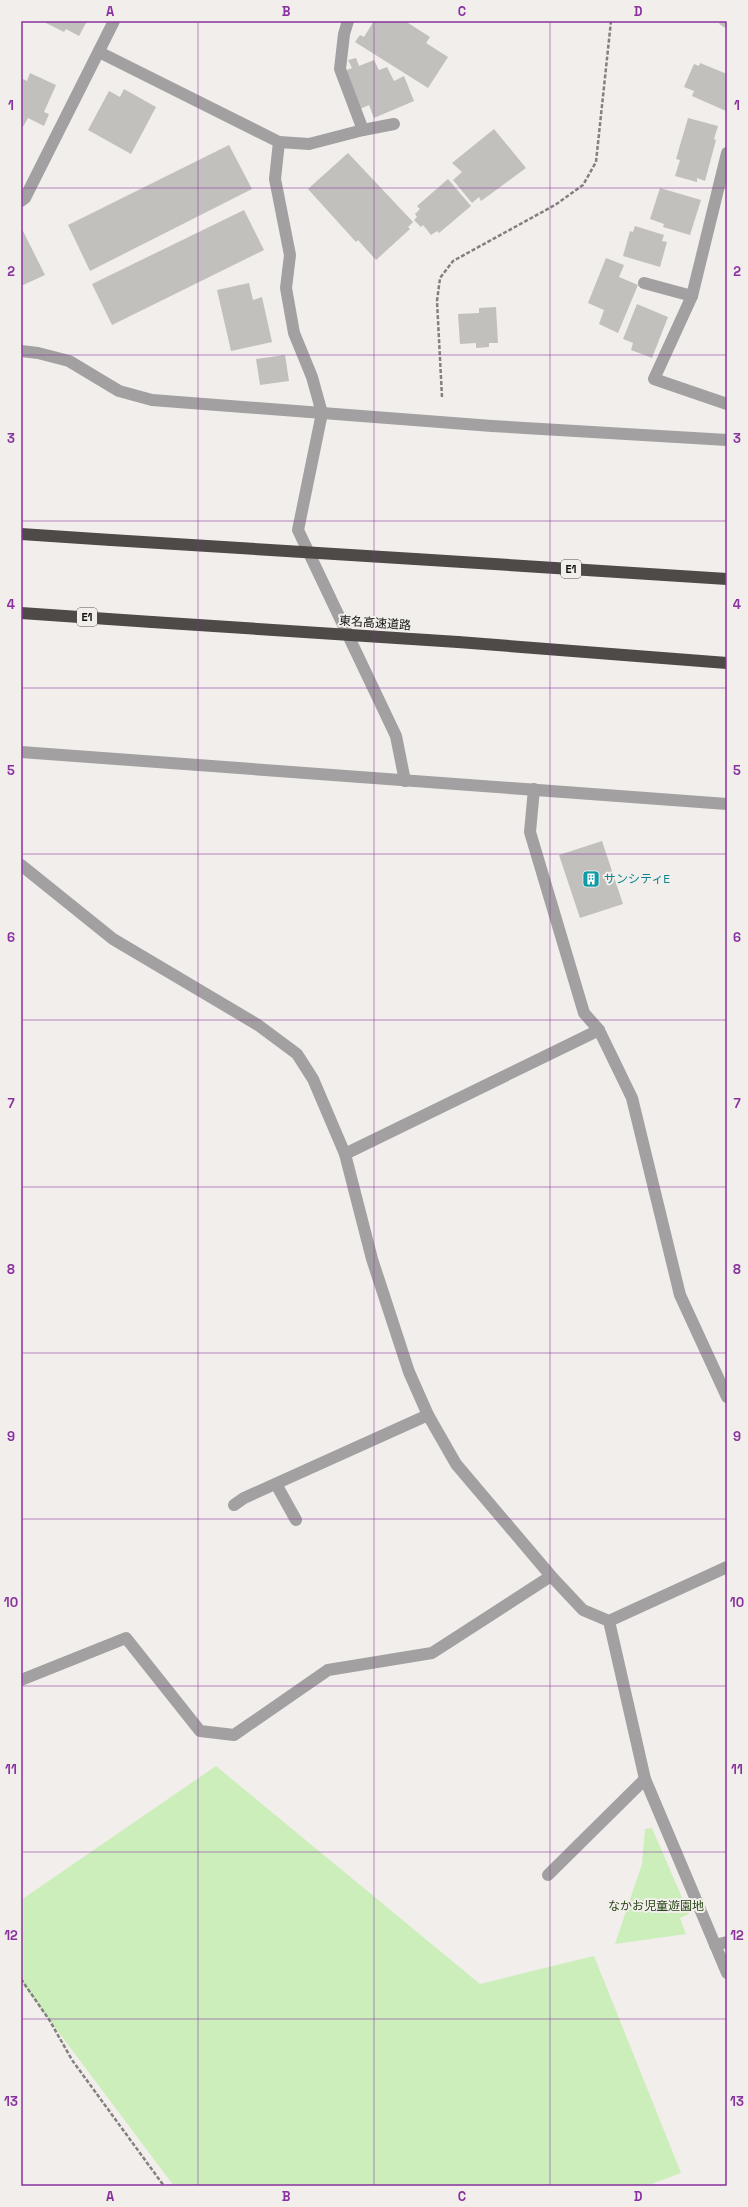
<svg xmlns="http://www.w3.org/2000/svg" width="748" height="2207" viewBox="0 0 748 2207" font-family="'Space Grotesk','Noto Sans JP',sans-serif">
	<rect width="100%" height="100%" fill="#f1eeeb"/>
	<!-- green -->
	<g fill="#cbeeba">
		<polygon points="216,1766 480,1984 594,1956 681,2173 646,2186 174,2186 21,1982 21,1900"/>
		<polygon points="652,1828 689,1914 680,1918 686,1934 615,1944 642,1864 645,1829"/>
	</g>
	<!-- building -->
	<g fill="#c2c0bd">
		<polygon points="42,21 87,21 79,36 66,29 64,32"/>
		<polygon points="374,21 405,21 430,37 426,43 448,57 428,88 355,42 360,35 364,37"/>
		<polygon points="721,21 727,21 727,29 719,24"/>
		<polygon points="356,58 359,66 374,60 379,70 387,67 394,81 404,76 414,101 374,118 369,105 360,109 344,71 352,68 348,60"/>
		<polygon points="700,63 727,74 726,111 692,96 694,91 684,87 694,64 699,66"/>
		<polygon points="30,73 56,85 44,112 49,114 44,126 28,118 23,127 21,126 21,78 27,81"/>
		<polygon points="124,89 156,107 131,154 88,130 109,91 120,97"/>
		<polygon points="688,118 718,126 714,139 716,140 705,181 697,178 697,182 675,176 680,160 676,159"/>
		<polygon points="494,129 526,168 481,201 479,197 472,203 453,180 462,172 452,163"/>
		<polygon points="229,145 252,189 90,271 68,225"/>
		<polygon points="348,153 413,222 408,227 410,229 376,260 358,240 356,242 308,189"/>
		<polygon points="448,179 471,206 439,233 437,231 431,235 423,225 421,227 414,220 417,217 415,214 420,209 417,206"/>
		<polygon points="660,188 701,200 690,235 663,227 664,224 650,219"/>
		<polygon points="244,210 264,250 112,325 92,284"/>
		<polygon points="635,226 664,235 662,241 667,242 660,267 623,256 630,231 633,232"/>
		<polygon points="21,227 45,275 21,286"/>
		<polygon points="606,258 624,265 619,277 638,285 618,333 599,324 604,310 588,303"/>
		<polygon points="249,283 253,300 262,297 272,342 231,351 217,290"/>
		<polygon points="637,304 668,317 652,358 631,350 633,343 623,339"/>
		<polygon points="496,307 498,343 489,343 489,347 476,348 476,343 460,344 458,314 479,313 479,308"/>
		<polygon points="285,355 289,381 260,385 256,359"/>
		<polygon points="602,841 623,904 580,918 559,855"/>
	</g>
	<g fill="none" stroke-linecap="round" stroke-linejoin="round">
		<!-- path -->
		<g stroke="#82817e" stroke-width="2.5" stroke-dasharray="4 2" stroke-linecap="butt">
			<polyline points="442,397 437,301 440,278 453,261 555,205 583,185 596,162 611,21"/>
			<polyline points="21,1979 50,2021 72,2060 164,2186"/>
		</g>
		<!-- lane -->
		<g stroke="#a2a0a0" stroke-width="12">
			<polyline points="348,21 344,34 340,69 363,130"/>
			<polyline points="279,142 309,144 363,130 394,124"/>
			<polyline points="345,1154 599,1030"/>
		</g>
		<!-- street -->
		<g stroke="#a2a0a0" stroke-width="12">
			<polyline points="99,52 279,142 275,179 290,255 286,288 294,333 312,377 322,413 298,530 396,736 405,781"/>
			<polyline points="727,153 692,296 654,379 727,404"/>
			<polyline points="21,201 25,198 114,21"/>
			<polyline points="644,283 692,296"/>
			<polyline points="21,351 38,353 69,361 119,391 152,400 492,426 727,440"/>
			<polyline points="21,752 727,804"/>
			<polyline points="534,789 530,832 584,1013 599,1030 632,1098 680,1295 727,1397"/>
			<polyline points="21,865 113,939 258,1025 297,1054 313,1079 345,1154 372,1259 409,1372 428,1415 456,1464 551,1576 583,1610 609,1621 727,1567"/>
			<polyline points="276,1484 296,1520"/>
			<polyline points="234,1505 244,1498 428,1415"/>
			<polyline points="609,1621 645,1779 727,1973"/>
			<polyline points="21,1680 126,1638 200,1731 234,1735 328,1670 432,1653 551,1576"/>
			<polyline points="548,1875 645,1779"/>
			<polyline points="715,1945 727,1942"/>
		</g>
		<!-- highway -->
		<g stroke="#4d4a48" stroke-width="12">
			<polyline points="21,534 111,540"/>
			<polyline points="415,559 727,579"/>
			<polyline points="21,613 152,622"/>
			<polyline points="458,642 727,663"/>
		</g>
		<!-- highway-bridge -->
		<g stroke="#4d4a48" stroke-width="12">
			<polyline points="111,540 415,559"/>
			<polyline points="152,622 458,642"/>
		</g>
	</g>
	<!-- grid -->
	<path fill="none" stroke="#89329f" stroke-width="1" stroke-opacity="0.55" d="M198 21V2186M374 21V2186M550 21V2186M21 188H727M21 355H727M21 521H727M21 688H727M21 854H727M21 1020H727M21 1187H727M21 1353H727M21 1519H727M21 1686H727M21 1852H727M21 2019H727"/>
	<!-- icons -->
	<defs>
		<g id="building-square" transform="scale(0.9)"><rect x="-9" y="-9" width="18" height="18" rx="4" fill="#0f9aa8" stroke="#f1eeeb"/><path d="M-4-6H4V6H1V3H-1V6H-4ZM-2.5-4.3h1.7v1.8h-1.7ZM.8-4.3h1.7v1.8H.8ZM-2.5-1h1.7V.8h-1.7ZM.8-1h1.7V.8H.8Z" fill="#fff"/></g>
	</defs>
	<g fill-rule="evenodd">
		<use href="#building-square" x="591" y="879"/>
	</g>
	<g text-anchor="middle" stroke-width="4" stroke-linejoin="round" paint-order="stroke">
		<!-- shield labels -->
		<g fill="#f1eeeb" stroke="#545350" stroke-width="1">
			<rect x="561" y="560" width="20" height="18" rx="3"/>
			<rect x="77" y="608" width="20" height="18" rx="3"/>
		</g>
		<g font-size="11" font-weight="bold" fill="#10100e">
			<text x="571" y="573">E1</text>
			<text x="87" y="621">E1</text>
		</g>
		<!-- street labels -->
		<g font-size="12" fill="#10100e" stroke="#f1eeeb">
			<text transform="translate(375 623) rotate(4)" y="4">東名高速道路</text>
		</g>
		<!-- culture labels -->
		<g font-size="12" fill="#0d838f" stroke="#f1eeeb" text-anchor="start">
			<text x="604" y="883">サンシティE</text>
		</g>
		<!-- park labels -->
		<g font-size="12" fill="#284616" stroke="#f1eeeb">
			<text x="656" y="1910">なかお児童遊園地</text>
		</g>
	</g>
	<!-- border -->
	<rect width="748" height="2207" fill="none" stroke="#f1eeeb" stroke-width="44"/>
	<rect x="22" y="22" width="704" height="2163" fill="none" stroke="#89329f" stroke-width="1.5"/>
	<g font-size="13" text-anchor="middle" font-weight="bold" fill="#89329f">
		<text x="110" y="16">A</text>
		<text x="286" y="16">B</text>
		<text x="462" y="16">C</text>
		<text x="638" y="16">D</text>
		<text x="11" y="110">1</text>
		<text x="737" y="110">1</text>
		<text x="11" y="276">2</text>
		<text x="737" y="276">2</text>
		<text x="11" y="443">3</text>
		<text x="737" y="443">3</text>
		<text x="11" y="609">4</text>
		<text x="737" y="609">4</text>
		<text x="11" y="775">5</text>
		<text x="737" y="775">5</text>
		<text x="11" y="942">6</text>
		<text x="737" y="942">6</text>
		<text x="11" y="1108">7</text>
		<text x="737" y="1108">7</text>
		<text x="11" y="1274">8</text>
		<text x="737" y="1274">8</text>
		<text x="11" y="1441">9</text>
		<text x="737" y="1441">9</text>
		<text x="11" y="1607">10</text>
		<text x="737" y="1607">10</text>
		<text x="11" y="1774">11</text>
		<text x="737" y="1774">11</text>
		<text x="11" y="1940">12</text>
		<text x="737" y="1940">12</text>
		<text x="11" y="2106">13</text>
		<text x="737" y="2106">13</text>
		<text x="110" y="2201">A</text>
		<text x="286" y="2201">B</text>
		<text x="462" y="2201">C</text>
		<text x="638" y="2201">D</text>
	</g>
</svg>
